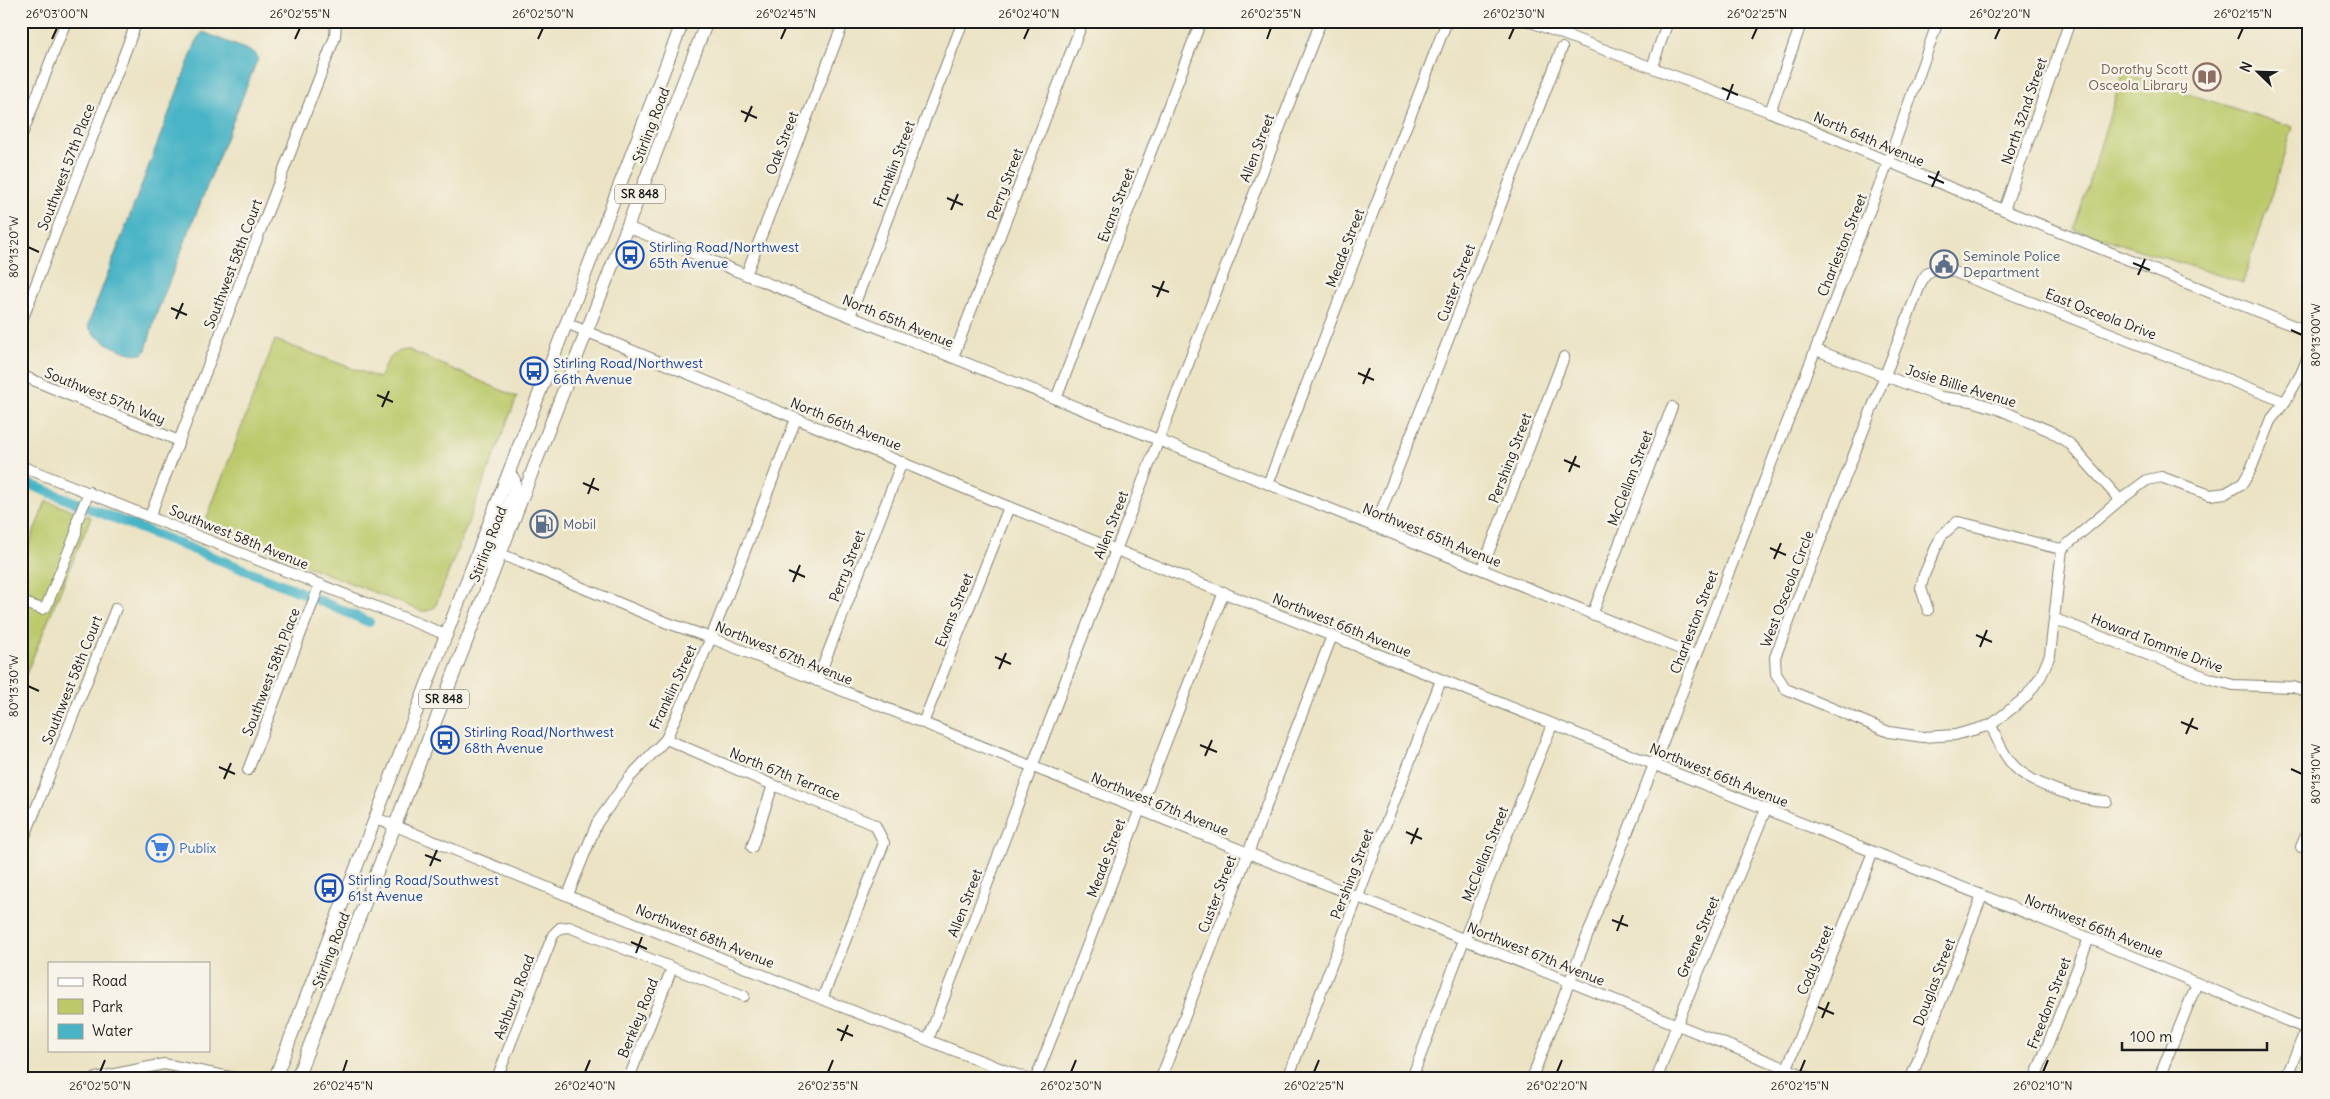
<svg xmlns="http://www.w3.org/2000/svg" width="2330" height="1099" viewBox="0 0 2330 1099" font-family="Delius,sans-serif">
	<rect width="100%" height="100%" fill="#f7f3e8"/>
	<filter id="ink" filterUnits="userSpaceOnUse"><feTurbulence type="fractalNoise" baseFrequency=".02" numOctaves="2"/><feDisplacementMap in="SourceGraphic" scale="10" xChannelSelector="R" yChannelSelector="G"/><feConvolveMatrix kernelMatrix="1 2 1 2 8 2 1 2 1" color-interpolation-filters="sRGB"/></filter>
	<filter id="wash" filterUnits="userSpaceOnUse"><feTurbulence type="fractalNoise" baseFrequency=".0096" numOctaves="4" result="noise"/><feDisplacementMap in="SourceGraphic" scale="20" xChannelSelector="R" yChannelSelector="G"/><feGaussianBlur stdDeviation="1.12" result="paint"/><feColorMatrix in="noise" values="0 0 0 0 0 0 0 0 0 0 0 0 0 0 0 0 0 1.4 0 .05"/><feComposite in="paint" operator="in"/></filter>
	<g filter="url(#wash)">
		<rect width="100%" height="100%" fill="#ebe3c4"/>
		<!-- green -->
		<g fill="#bcc96b" stroke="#6c7244">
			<polygon points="2123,73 2293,127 2243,283 2074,229"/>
			<path d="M275 340 379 378C387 363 390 350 409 350L517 397 435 607 427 611H421L214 529 206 520Z"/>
			<polygon points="46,501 91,517 21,686 21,564"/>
		</g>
		<!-- water -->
		<path fill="#49b4c6" stroke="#326871" d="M203 32 255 53 258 58 156 315 146 350 143 354C128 356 93 340 88 325L198 37Z"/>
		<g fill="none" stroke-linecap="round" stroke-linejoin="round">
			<!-- canal -->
			<polyline stroke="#49b4c6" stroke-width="10" points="21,481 293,589 369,622"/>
		</g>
	</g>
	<g filter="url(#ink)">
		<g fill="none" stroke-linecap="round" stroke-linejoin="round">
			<!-- minor casing -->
			<g stroke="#848070" stroke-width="12">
				<g id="minor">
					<polyline points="1528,21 1770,112 2004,210 2309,332"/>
					<polyline points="1652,67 1668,21"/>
					<polyline points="1770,112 1802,21"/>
					<polyline points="21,137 66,21"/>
					<polyline points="2004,210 2070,21"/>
					<polyline points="627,227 1695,655"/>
					<polyline points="746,275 844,21"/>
					<polyline points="850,316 963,21"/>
					<polyline points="21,323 137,21"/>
					<polyline points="566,323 1009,507 2089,938 2309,1030"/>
					<polyline points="1816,350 1941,397 1972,401 1998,409 2050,431 2070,444 2120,500"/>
					<polyline points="953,357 1083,21"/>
					<polyline points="21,375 179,441"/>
					<polyline points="1056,399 1201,21"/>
					<path d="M2285 402 1947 269C1933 268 1927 270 1921 283L1775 657 1776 674 1786 689 1889 732 1923 737 1955 735 1991 725 2026 697 2041 676 2050 655 2062 549 2120 500 2147 480 2161 477 2210 495 2226 493 2243 483 2251 469 2270 421 2285 402 2301 374 2309 354"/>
					<polyline points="21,466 447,635"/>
					<polyline points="1268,484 1447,21"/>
					<polyline points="150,516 335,37 336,21"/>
					<polyline points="1375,527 1562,48"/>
					<polyline points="501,554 665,622 711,638 1810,1078"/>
					<polyline points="1482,569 1564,357"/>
					<polyline points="27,604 42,609 46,607 76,533 77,521 89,492"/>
					<path d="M1928 610 1921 588 1924 575 1941 536 1957 522C1993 529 2026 542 2062 549"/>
					<polyline points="1592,615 1672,407"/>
					<polyline points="2055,619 2211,679 2233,685 2293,687 2309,692"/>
					<polyline points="817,681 902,462"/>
					<polyline points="923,723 1009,507"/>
					<path d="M1991 725C1997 739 2004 757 2016 768 2035 786 2080 800 2106 801"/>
					<polyline points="666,739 773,785 875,825 884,843 822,999"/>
					<polyline points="248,770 320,584"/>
					<polyline points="376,818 822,999 1025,1078"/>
					<polyline points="21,846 116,608"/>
					<polyline points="752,847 773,785"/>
					<polyline points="2301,847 2309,828"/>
					<polyline points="568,895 597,823 630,777 666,739 711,638 796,419"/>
					<polyline points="928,1040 1032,767 1321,21"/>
					<polyline points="96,1078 164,1064 235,1078"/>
					<polyline points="497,1078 553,935 560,928 569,927 744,996"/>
					<polyline points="629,1078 672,968"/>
					<polyline points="1036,1078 1224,592"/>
					<polyline points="1161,1078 1332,636"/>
					<polyline points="1288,1078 1441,680"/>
					<polyline points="1412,1078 1464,940 1552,725"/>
					<polyline points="1532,1078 1883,176 1938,21"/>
					<polyline points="1657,1078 1677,1024 1766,809"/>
					<polyline points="1783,1078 1873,852"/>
					<polyline points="1911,1078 1982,896"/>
					<polyline points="2035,1078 2089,938"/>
					<polyline points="2159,1078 2197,983"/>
					<polyline points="2286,1078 2306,1029"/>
				</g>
			</g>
			<!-- major casing -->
			<g stroke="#848070" stroke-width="14">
				<g id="major">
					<polyline points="493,573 490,557 515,489 514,480 509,473"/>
					<polyline points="275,1078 683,21"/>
					<polyline points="297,1078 707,21"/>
				</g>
			</g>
			<!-- minor -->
			<use href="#minor" stroke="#fff" stroke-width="10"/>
			<!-- major -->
			<use href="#major" stroke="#fff" stroke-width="12"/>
		</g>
	</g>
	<!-- ticks -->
	<path fill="none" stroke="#1c1c1c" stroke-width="2" d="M52 39 57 28M295 39 300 28M538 39 543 28M781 39 786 28M1024 39 1029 28M1267 39 1271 28M1509 39 1514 28M1752 39 1757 28M1995 39 2000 28M2238 39 2243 28M1722 88 1738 95M1727 100 1733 84M741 111 757 118M745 122 752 106M1928 176 1944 183M1932 187 1939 171M947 198 963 205M951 210 958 194M28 247 39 252M2133 263 2150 270M2138 275 2145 259M1152 286 1169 292M1157 297 1164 281M171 308 187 315M176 319 183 303M2291 330 2302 335M1358 373 1374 380M1363 384 1370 368M377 395 393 402M382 407 389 391M1564 460 1580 467M1569 472 1576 456M583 483 599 490M588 494 594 478M1770 548 1786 555M1774 559 1781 543M789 570 805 577M793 582 800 565M1976 635 1992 642M1980 647 1987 630M995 657 1011 664M999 669 1006 653M28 686 39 691M2181 722 2198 729M2186 734 2193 718M1200 745 1217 752M1205 756 1212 740M219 767 235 774M2291 769 2302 774M224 779 231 763M1406 832 1422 839M1411 844 1418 828M425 855 441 861M430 866 437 850M1612 920 1628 926M1617 931 1623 915M631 942 647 949M636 953 642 937M1818 1007 1834 1014M1822 1018 1829 1002M837 1029 853 1036M841 1041 848 1025M100 1072 105 1060M343 1072 347 1060M585 1072 590 1060M828 1072 833 1060M1071 1072 1076 1060M1314 1072 1319 1060M1557 1072 1562 1060M1800 1072 1805 1060M2043 1072 2048 1060"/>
	<!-- icons -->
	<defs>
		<g id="library-ring" transform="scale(1.4375)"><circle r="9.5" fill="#f7f3e8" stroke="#8d6e63" stroke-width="1.5"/><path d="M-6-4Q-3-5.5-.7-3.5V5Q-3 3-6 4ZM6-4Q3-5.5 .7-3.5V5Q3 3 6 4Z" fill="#8d6e63"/></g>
		<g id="bus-ring" transform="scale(1.4375)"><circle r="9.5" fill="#f7f3e8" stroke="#1a4fb4" stroke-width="1.5"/><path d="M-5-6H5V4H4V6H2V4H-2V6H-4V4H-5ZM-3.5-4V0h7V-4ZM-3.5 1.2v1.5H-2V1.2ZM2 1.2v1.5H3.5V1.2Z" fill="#1a4fb4"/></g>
		<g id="civic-ring" transform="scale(1.4375)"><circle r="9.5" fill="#f7f3e8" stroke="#5c6f8a" stroke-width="1.5"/><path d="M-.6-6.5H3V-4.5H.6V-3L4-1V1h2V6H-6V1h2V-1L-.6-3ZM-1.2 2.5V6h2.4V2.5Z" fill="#5c6f8a"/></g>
		<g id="fuel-ring" transform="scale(1.4375)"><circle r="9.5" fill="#f7f3e8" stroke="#5c6f8a" stroke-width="1.5"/><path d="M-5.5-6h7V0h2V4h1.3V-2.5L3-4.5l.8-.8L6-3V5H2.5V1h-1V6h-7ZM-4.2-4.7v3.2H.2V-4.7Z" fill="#5c6f8a"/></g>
		<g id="supermarket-ring" transform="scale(1.4375)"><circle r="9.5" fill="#f7f3e8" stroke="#3f7fe0" stroke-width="1.5"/><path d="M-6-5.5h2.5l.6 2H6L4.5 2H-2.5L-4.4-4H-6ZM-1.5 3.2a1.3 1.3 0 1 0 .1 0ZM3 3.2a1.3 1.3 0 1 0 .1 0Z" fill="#3f7fe0"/></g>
	</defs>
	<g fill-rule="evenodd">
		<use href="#library-ring" x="2207" y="77"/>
		<use href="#bus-ring" x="630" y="255"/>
		<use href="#civic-ring" x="1944" y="264"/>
		<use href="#bus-ring" x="534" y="371"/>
		<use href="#fuel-ring" x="544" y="524"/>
		<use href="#bus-ring" x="445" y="740"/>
		<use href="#supermarket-ring" x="160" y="848"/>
		<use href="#bus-ring" x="329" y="888"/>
	</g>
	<g text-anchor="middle" stroke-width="5" stroke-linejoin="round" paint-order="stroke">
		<!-- shield labels -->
		<g fill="#f7f3e8" stroke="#5e5c59" stroke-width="1">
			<rect x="615" y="184.5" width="50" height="19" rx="4"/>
			<rect x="419" y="689.5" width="50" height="19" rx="4"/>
		</g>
		<g font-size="12" font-weight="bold" fill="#1c1c1c">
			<text x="640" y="198">SR 848</text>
			<text x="444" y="703">SR 848</text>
		</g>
		<!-- education labels -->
		<g font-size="14" fill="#785e54" stroke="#f7f3e8" text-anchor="end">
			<text x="2188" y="74">Dorothy Scott<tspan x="2188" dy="16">Osceola Library</tspan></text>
		</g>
		<!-- street labels -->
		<g font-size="14" fill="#1c1c1c" stroke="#f7f3e8">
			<text transform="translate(2024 111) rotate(-71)" y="5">North 32nd Street</text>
			<text transform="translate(651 125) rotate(-69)" y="5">Stirling Road</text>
			<text transform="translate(1869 139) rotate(23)" y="5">North 64th Avenue</text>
			<text transform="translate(782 143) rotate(-69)" y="5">Oak Street</text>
			<text transform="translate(1257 148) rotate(-69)" y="5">Allen Street</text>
			<text transform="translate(894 164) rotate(-69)" y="5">Franklin Street</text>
			<text transform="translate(66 167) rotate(-69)" y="5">Southwest 57th Place</text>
			<text transform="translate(1005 184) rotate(-69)" y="5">Perry Street</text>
			<text transform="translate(1116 205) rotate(-69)" y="5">Evans Street</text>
			<text transform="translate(1842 245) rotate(-68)" y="5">Charleston Street</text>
			<text transform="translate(1345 248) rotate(-69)" y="5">Meade Street</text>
			<text transform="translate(233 264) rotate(-69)" y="5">Southwest 58th Court</text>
			<text transform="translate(1456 283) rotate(-69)" y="5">Custer Street</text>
			<text transform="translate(2101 314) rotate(21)" y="5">East Osceola Drive</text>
			<text transform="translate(898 321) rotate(22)" y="5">North 65th Avenue</text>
			<text transform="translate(1961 386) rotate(17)" y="5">Josie Billie Avenue</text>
			<text transform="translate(105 396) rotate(22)" y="5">Southwest 57th Way</text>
			<text transform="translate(846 424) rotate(22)" y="5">North 66th Avenue</text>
			<text transform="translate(1510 458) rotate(-69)" y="5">Pershing Street</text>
			<text transform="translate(1630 478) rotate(-69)" y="5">McClellan Street</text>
			<text transform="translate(1111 525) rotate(-69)" y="5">Allen Street</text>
			<text transform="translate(1432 535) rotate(22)" y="5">Northwest 65th Avenue</text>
			<text transform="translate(239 537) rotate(22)" y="5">Southwest 58th Avenue</text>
			<text transform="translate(488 544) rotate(-69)" y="5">Stirling Road</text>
			<text transform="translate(847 566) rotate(-69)" y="5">Perry Street</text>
			<text transform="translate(1787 589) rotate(-69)" y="5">West Osceola Circle</text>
			<text transform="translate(954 610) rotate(-68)" y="5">Evans Street</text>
			<text transform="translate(1694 622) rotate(-69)" y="5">Charleston Street</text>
			<text transform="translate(1342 625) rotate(22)" y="5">Northwest 66th Avenue</text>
			<text transform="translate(2157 643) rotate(21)" y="5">Howard Tommie Drive</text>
			<text transform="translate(784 653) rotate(22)" y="5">Northwest 67th Avenue</text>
			<text transform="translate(271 672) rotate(-69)" y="5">Southwest 58th Place</text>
			<text transform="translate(72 680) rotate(-68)" y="5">Southwest 58th Court</text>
			<text transform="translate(673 687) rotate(-65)" y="5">Franklin Street</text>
			<text transform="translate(785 774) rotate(22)" y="5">North 67th Terrace</text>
			<text transform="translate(1719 775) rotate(22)" y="5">Northwest 66th Avenue</text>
			<text transform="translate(1160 804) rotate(22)" y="5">Northwest 67th Avenue</text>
			<text transform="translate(1485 854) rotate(-68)" y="5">McClellan Street</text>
			<text transform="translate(1106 858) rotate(-69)" y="5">Meade Street</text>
			<text transform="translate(1352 874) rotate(-69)" y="5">Pershing Street</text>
			<text transform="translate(1217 894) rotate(-69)" y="5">Custer Street</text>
			<text transform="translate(965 903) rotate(-69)" y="5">Allen Street</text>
			<text transform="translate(2094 926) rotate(22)" y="5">Northwest 66th Avenue</text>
			<text transform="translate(705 936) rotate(22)" y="5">Northwest 68th Avenue</text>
			<text transform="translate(1698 937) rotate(-67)" y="5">Greene Street</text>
			<text transform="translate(331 950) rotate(-69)" y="5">Stirling Road</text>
			<text transform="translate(1536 954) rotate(22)" y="5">Northwest 67th Avenue</text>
			<text transform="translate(1815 960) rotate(-68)" y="5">Cody Street</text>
			<text transform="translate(1934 982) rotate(-69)" y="5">Douglas Street</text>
			<text transform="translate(514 997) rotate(-69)" y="5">Ashbury Road</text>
			<text transform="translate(2049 1003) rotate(-69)" y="5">Freedom Street</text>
			<text transform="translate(638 1018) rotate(-68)" y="5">Berkley Road</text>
		</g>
		<!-- transit labels -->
		<g font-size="14" fill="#164399" stroke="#f7f3e8" text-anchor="start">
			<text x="649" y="252">Stirling Road/Northwest<tspan x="649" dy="16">65th Avenue</tspan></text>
			<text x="553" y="368">Stirling Road/Northwest<tspan x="553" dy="16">66th Avenue</tspan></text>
			<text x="464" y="737">Stirling Road/Northwest<tspan x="464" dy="16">68th Avenue</tspan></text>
			<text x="348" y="885">Stirling Road/Southwest<tspan x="348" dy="16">61st Avenue</tspan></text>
		</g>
		<!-- service labels -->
		<g font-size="14" fill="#4e5e75" stroke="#f7f3e8" text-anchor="start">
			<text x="1963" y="261">Seminole Police<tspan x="1963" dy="16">Department</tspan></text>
			<text x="563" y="529">Mobil</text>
		</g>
		<!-- shop labels -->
		<g font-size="14" fill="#366cbe" stroke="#f7f3e8" text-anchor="start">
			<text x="179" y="853">Publix</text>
		</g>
	</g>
	<!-- margin -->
	<rect width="2330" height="1099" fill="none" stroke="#f7f3e8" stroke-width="55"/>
	<!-- legend -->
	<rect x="48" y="962" width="162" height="90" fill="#f7f3e8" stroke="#9f9d96"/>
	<rect x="58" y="978" width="25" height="8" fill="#ffffff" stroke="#9f9d96"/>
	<text x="92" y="986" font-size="15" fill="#1c1c1c">Road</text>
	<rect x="58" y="999" width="25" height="15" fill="#bcc96b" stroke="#9f9d96"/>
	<text x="92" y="1012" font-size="15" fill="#1c1c1c">Park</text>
	<rect x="58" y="1024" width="25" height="15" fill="#49b4c6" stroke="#9f9d96"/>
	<text x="92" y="1036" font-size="15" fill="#1c1c1c">Water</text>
	<!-- north arrow -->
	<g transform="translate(2258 72) rotate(293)" stroke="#f7f3e8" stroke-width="4" paint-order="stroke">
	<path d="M0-4L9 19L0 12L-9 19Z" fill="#1c1c1c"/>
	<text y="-8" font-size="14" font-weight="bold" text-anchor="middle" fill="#1c1c1c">N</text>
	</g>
	<!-- scale -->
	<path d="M2122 1042v8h145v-8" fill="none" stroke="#1c1c1c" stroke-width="2.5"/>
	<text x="2130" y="1042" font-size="15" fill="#1c1c1c" stroke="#f7f3e8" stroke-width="4" paint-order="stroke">100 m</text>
	<rect x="28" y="28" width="2274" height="1044" fill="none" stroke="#1c1c1c" stroke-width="2"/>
	<g font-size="12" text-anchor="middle" fill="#1c1c1c">
		<text x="57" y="18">26°03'00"N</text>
		<text x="300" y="18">26°02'55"N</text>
		<text x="543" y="18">26°02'50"N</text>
		<text x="786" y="18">26°02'45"N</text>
		<text x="1029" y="18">26°02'40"N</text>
		<text x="1271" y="18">26°02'35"N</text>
		<text x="1514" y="18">26°02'30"N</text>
		<text x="1757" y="18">26°02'25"N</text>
		<text x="2000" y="18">26°02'20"N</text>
		<text x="2243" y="18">26°02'15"N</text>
		<text transform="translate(14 247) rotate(-90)" y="4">80°13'20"W</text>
		<text transform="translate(2316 335) rotate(-90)" y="4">80°13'00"W</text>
		<text transform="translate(14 686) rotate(-90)" y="4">80°13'30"W</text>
		<text transform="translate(2316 774) rotate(-90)" y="4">80°13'10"W</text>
		<text x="100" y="1090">26°02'50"N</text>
		<text x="343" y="1090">26°02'45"N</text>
		<text x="585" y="1090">26°02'40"N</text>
		<text x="828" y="1090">26°02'35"N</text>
		<text x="1071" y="1090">26°02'30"N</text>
		<text x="1314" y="1090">26°02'25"N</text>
		<text x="1557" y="1090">26°02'20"N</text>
		<text x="1800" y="1090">26°02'15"N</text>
		<text x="2043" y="1090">26°02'10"N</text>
	</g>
</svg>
